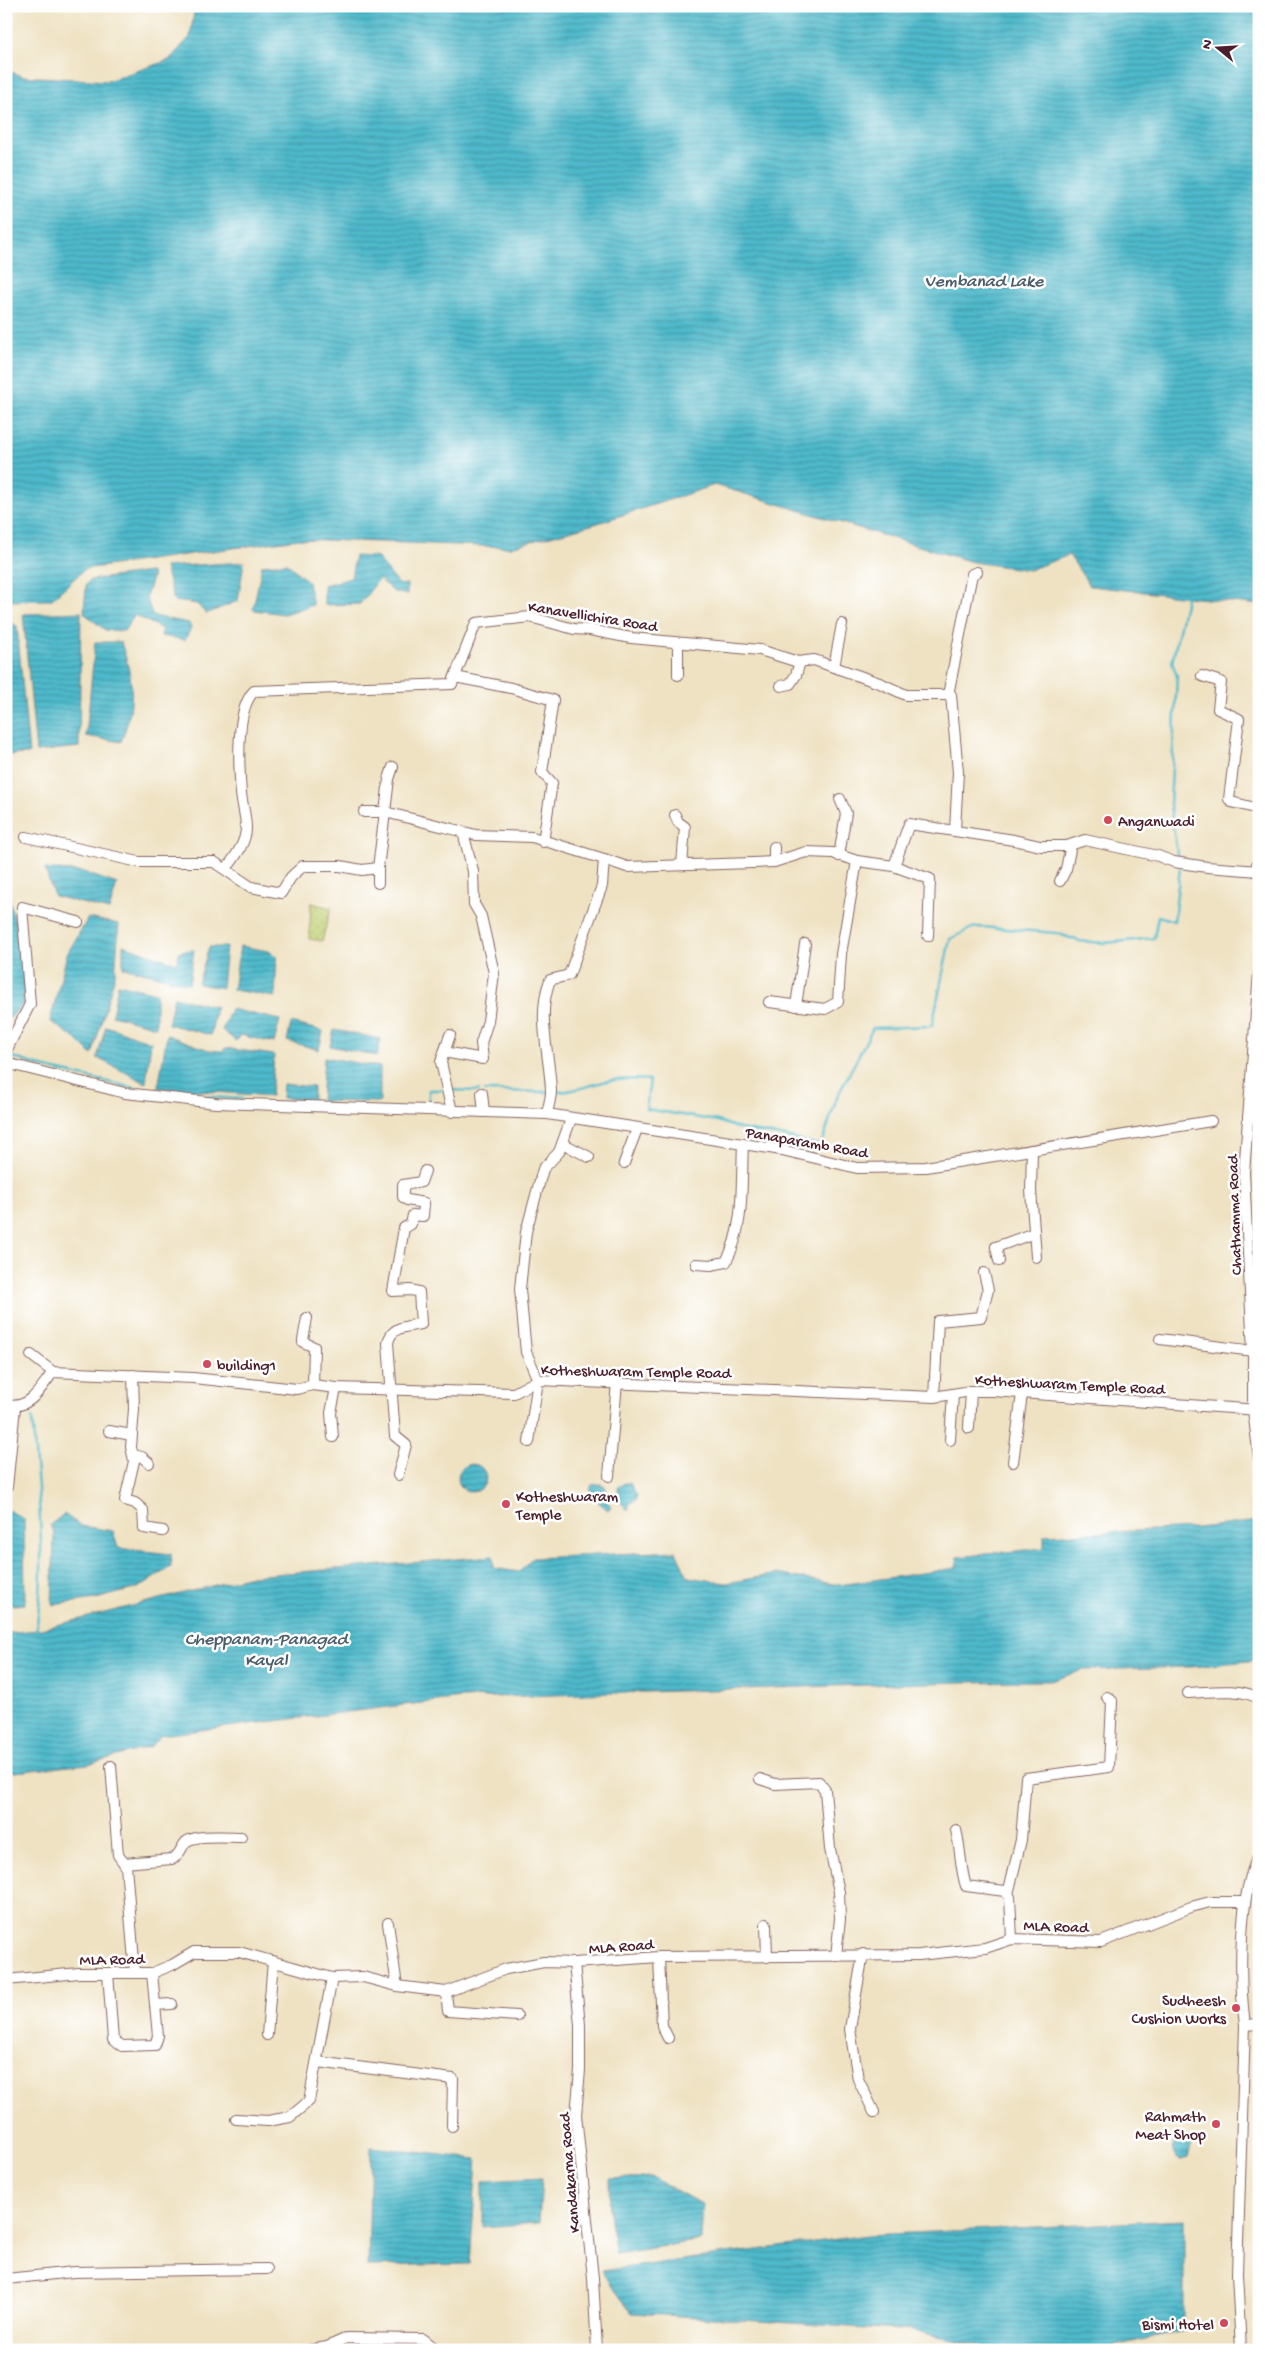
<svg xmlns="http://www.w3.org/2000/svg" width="1265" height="2356" viewBox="0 0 1265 2356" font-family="'Gochi Hand',sans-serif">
	<defs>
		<pattern id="green-dots" width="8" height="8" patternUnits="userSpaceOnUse" patternTransform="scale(1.25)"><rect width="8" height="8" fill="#bfcf71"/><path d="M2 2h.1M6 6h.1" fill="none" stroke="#a6b162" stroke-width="1.8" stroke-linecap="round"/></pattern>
		<pattern id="water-rules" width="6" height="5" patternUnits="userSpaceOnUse" patternTransform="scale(1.25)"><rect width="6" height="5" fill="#4eb9cb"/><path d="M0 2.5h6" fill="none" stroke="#4396a5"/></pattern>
	</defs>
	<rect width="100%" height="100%" fill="#fff"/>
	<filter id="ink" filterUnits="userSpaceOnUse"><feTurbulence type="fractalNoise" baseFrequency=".02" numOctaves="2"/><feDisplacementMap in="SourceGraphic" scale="10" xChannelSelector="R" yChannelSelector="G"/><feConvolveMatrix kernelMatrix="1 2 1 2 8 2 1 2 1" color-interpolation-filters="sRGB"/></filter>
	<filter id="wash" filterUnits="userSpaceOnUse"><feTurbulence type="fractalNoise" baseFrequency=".0096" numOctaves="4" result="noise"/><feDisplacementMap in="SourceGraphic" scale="20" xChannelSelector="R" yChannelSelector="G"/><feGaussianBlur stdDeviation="1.12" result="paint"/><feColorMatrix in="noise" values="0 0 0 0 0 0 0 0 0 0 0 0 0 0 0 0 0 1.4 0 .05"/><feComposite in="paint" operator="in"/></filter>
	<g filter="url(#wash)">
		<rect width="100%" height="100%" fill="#efe2c2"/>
		<!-- green -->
		<polygon fill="url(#green-dots)" stroke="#84774e" points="311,903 331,908 322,941 309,939"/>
		<!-- water -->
		<g fill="url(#water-rules)" stroke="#4c6c7b">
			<polygon points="195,6 1259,6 1259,605 1090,586 1069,555 1029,570 972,562 715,485 595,524 510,547 298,539 85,569 51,600 6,601 6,70 22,76 107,81 169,60 190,37"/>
			<polygon points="355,556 377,557 399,585 407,584 407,595 394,592 379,579 360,604 324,605 324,585 351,578"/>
			<polygon points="244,562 238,601 206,614 197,604 174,601 165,567"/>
			<polygon points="287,563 308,582 313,605 284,614 253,610 262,565"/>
			<polygon points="149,572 153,575 146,597 153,616 189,623 191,628 185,640 161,636 162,629 135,615 124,631 105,630 84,613 86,585 90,580"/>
			<polygon points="81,612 79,747 36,752 23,614"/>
			<polygon points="6,620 17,626 29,754 6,755"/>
			<path d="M95 642H121C134 682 136 702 121 742L86 736Z"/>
			<polygon points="45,869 83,872 117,884 109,910 54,896"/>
			<polygon points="6,874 11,907 22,950 25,1002 6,1022"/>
			<polygon points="88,918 119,924 115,975 92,1055 76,1039 50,1021 67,954"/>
			<polygon points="123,945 176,963 180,951 194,950 189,984 123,967"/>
			<polygon points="240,946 269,951 277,957 275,997 233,990"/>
			<polygon points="209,947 226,947 222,988 198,984"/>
			<polygon points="118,984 156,993 156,1027 112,1015"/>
			<polygon points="174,997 216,1007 211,1035 168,1024"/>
			<polygon points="231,1009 280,1020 274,1043 240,1035 236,1041 222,1030"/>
			<polygon points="291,1023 323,1031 319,1050 287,1041"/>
			<polygon points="106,1026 151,1042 146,1083 97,1058"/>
			<polygon points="334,1030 381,1039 377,1056 330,1046"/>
			<polygon points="167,1035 209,1050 223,1051 225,1048 274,1055 271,1096 158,1088"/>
			<polygon points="324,1057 380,1067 380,1102 321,1101"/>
			<polygon points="283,1084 313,1087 313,1101 282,1098"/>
			<circle cx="472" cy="1478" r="14"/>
			<path d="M625 1483H630L637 1496 636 1500 630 1503 628 1510C620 1503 618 1498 618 1487Z"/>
			<polygon points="600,1484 605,1486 606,1497 611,1508 608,1510 592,1497 590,1490 592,1485"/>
			<polygon points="6,1509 24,1519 25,1604 6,1606"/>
			<polygon points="64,1514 81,1526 113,1531 118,1548 171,1554 171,1567 138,1588 96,1599 52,1605 54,1533 50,1525"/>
			<polygon points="1259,1521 1259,1660 1191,1667 1083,1670 1051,1681 961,1682 462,1698 161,1735 150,1747 88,1764 6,1773 6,1633 37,1630 251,1576 493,1556 494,1568 519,1572 532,1558 676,1551 688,1577 726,1583 777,1574 839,1585 956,1568 958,1557 1044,1548 1044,1535 1196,1528"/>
			<path d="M1180 2135 1193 2140 1188 2158 1182 2160C1172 2156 1171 2149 1174 2140Z"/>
			<polygon points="371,2147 477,2159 470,2264 368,2266"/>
			<polygon points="652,2177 703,2205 701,2240 616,2254 610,2221 609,2179"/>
			<polygon points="542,2178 539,2223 483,2227 483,2181"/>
			<polygon points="1184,2220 1184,2330 1098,2350 997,2350 915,2331 632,2313 601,2271 867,2235"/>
		</g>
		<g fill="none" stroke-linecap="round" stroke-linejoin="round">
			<!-- stream -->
			<g stroke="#4eb9cb" stroke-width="2.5">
				<polyline points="1178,859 1170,805 1177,676 1172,663 1187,594"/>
				<polyline points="6,1055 46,1068 148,1091"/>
				<polyline points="450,1090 479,1091"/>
				<polyline points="485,1091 549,1092"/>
				<path d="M555 1092C576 1092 588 1085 608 1081 622 1078 636 1079 650 1080L646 1109 718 1121 740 1129 786 1137 821 1146 837 1097 873 1028 932 1026 950 939 972 928 981 927 1056 933 1079 941 1105 943 1154 938 1158 916 1174 921 1180 868"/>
				<polyline points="198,1096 242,1099"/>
				<polyline points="429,1106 429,1090 444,1090"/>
				<path d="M32 1418C38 1488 47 1562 36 1631"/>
			</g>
		</g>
	</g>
	<g filter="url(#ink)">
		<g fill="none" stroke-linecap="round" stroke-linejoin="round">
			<!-- street casing -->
			<g stroke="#846360" stroke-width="12">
				<g id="street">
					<polyline points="834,667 842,624"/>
					<polyline points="678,675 678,643"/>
					<polyline points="1202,676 1221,682 1218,709 1239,719 1229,799 1231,802 1259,809"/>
					<polyline points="455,677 511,688 553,700 542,772 552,783 543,842"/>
					<polyline points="781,686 790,684 796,675 800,662"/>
					<polyline points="948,695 972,574 977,572"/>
					<polyline points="364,812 385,812 389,779 393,767"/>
					<polyline points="675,815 678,822 685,827 682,865"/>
					<path d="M26 837 139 862H214L251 887 281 893 291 877 303 866H340L362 870 378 868 385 812 476 835 532 837 604 859 602 886 569 975 550 980C536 1017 550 1054 551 1091 551 1099 548 1107 547 1114"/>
					<polyline points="774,847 774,862"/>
					<polyline points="839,856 846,813 840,799"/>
					<polyline points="604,859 627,867 753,863 774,862 806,852 833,853 857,861 894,866 930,879 928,936"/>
					<polyline points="894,866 909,824 1014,840 1040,846 1067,846 1085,840 1158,856 1174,862 1207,867 1259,871"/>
					<polyline points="378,868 378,883"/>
					<path d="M226 869C235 857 246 843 246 828 246 816 242 804 241 793 239 768 235 710 254 691L452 684 476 623 530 617 574 629 590 630 631 638 760 650 798 662 814 660 882 684 906 695H951L958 772 955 831"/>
					<polyline points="1255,871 1259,859"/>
					<polyline points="1060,881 1066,869 1071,845"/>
					<polyline points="1259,972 1244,1173 1253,1351 1253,1410 1259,1458"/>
					<polyline points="769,1002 825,1009 838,1002 841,954 857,861"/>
					<polyline points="796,1006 805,944"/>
					<polyline points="450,1035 441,1062 452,1112"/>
					<polyline points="6,1051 30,1004 22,907 78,922"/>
					<polyline points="444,1052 483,1059 481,1043 488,1021 494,973 481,916 474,904 473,871 463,832"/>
					<polyline points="6,1063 125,1093 216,1103 547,1114 782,1150 857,1168 926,1167 1211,1121"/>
					<polyline points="482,1093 484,1112"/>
					<polyline points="1248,1117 1259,1117"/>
					<polyline points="564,1144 589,1157"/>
					<polyline points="1032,1150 1031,1190 1036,1257"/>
					<polyline points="624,1163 637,1129"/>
					<polyline points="999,1261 996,1247 1034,1233"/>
					<path d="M696 1264 711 1265 726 1262C745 1227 741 1183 743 1144"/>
					<polyline points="307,1318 303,1340 303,1342 314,1347 313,1385"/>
					<polyline points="1160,1339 1253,1351"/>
					<polyline points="31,1355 53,1372"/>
					<polyline points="133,1375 134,1409 131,1447 134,1461 125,1500 135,1503 143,1510 144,1528 163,1531"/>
					<polyline points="934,1397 938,1321 981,1317 988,1290 984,1273"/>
					<path d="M6 1405C30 1410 40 1389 53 1372L193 1378 297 1389 313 1385 336 1388 514 1393 538 1380 934 1397 971 1391H993L1259 1410"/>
					<polyline points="969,1428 971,1391"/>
					<polyline points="109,1431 132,1435"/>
					<polyline points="333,1437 331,1413 336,1388"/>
					<polyline points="950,1440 953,1394"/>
					<polyline points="529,1442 538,1380 526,1352 520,1289 526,1232 543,1169 559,1152 571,1119"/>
					<polyline points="133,1455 142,1457 149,1463"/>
					<polyline points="1013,1462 1022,1394"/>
					<path d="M398 1475 406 1445 395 1436 388 1343C391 1326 406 1327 421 1324L419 1292 411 1290 393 1291 404 1228 411 1224 413 1215 423 1216 424 1203 407 1200 403 1197V1185L421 1182 425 1171"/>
					<polyline points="609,1476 617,1382"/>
					<polyline points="7,1487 15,1407"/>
					<path d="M1188 1693C1209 1692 1242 1687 1259 1699"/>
					<polyline points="111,1766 118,1855 126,1866 135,1973"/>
					<polyline points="760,1779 775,1784 819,1782 825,1790 830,1849 839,1892 840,1919 836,1956"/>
					<path d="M956 1830C961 1849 960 1868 966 1886L1005 1891 1010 1897 1012 1939"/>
					<path d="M124 1863 172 1859C181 1855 180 1848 186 1842 195 1834 229 1837 241 1837"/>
					<polyline points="1008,1894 1021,1840 1026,1778 1109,1767 1112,1701 1107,1697"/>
					<polyline points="388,1923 397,1986"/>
					<polyline points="766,1924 767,1957"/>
					<polyline points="863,1954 850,2029 858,2079 874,2112"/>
					<polyline points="659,1957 662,2026 668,2038"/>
					<polyline points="574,1963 580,2025 580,2070 576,2115 593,2278 597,2350"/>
					<polyline points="108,1973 113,2040 122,2046 155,2045 158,2036 152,1973"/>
					<polyline points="6,1980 79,1973 152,1973 172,1965 194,1952 239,1952 332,1978 363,1977 397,1986 446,1992 506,1969 544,1962 574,1963 659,1957 919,1955 985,1948 1012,1939 1101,1942 1191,1907 1210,1902 1245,1902"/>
					<polyline points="446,1992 448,2011 517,2016"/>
					<polyline points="155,2005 172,2004"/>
					<polyline points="1245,2025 1259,2024"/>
					<polyline points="267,2035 273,1961"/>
					<polyline points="317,2062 453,2079 452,2126"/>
					<polyline points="236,2119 268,2121 290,2117 309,2101 332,1978"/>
					<polyline points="6,2279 74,2272 267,2269"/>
					<polyline points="310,2350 327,2347 347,2338 423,2339 432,2346 433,2350"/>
					<path d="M1241 2350 1237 2274 1245 2025C1239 1981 1238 1894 1259 1855"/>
				</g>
			</g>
			<!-- street -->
			<use href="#street" stroke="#fff" stroke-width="10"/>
		</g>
	</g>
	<!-- markers -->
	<g fill="#d1495b" stroke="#fff" stroke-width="2">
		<circle cx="1108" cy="820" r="5"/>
		<circle cx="207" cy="1364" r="5"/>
		<circle cx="506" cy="1504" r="5"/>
		<circle cx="1236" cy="2008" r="5"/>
		<circle cx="1216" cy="2124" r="5"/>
		<circle cx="1224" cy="2323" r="5"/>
	</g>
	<g text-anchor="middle" stroke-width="5" stroke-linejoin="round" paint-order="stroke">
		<!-- street labels -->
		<g font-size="16" fill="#4a1f2b" stroke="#fff">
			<text transform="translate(593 615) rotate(9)" y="6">Kanavellichira Road</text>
			<text transform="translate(807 1141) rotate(10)" y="6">Panaparamb Road</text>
			<text transform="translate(1233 1215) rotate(-92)" y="6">Chathamma Road</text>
			<text transform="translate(636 1370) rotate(1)" y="6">Kotheshwaram Temple Road</text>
			<text transform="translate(1070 1383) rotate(3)" y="6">Kotheshwaram Temple Road</text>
			<text transform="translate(1056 1925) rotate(2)" y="6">MLA Road</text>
			<text transform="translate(621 1945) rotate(-4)" y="6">MLA Road</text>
			<text transform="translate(112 1958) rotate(-1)" y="6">MLA Road</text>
			<text transform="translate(568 2173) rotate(-95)" y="6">Kandakarna Road</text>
		</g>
		<!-- poi labels -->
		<g font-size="16" fill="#4a1f2b" stroke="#fff" text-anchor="start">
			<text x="1118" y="826">Anganwadi</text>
			<text x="217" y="1370">building1</text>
			<text x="516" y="1501">Kotheshwaram<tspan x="516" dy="18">Temple</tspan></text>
			<text x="1226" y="2005" text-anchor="end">Sudheesh<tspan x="1226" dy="18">Cushion Works</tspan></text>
			<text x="1206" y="2121" text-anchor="end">Rahmath<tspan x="1206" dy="18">Meat Shop</tspan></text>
			<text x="1214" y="2329" text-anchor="end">Bismi Hotel</text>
		</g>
		<!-- water labels -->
		<g font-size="18" font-style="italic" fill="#4c5d6b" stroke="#fff">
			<text x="984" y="286">Vembanad Lake</text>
			<text x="266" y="1644">Cheppanam-Panagad<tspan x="266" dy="21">Kayal</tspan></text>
		</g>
	</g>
	<!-- margin -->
	<rect width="1265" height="2356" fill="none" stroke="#fff" stroke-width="25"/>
	<!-- north arrow -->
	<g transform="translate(1218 48) rotate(288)" stroke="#ffffff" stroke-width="4" paint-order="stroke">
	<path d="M0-4L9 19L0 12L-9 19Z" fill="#4a1f2b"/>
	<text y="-8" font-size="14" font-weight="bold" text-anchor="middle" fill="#4a1f2b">N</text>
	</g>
</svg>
